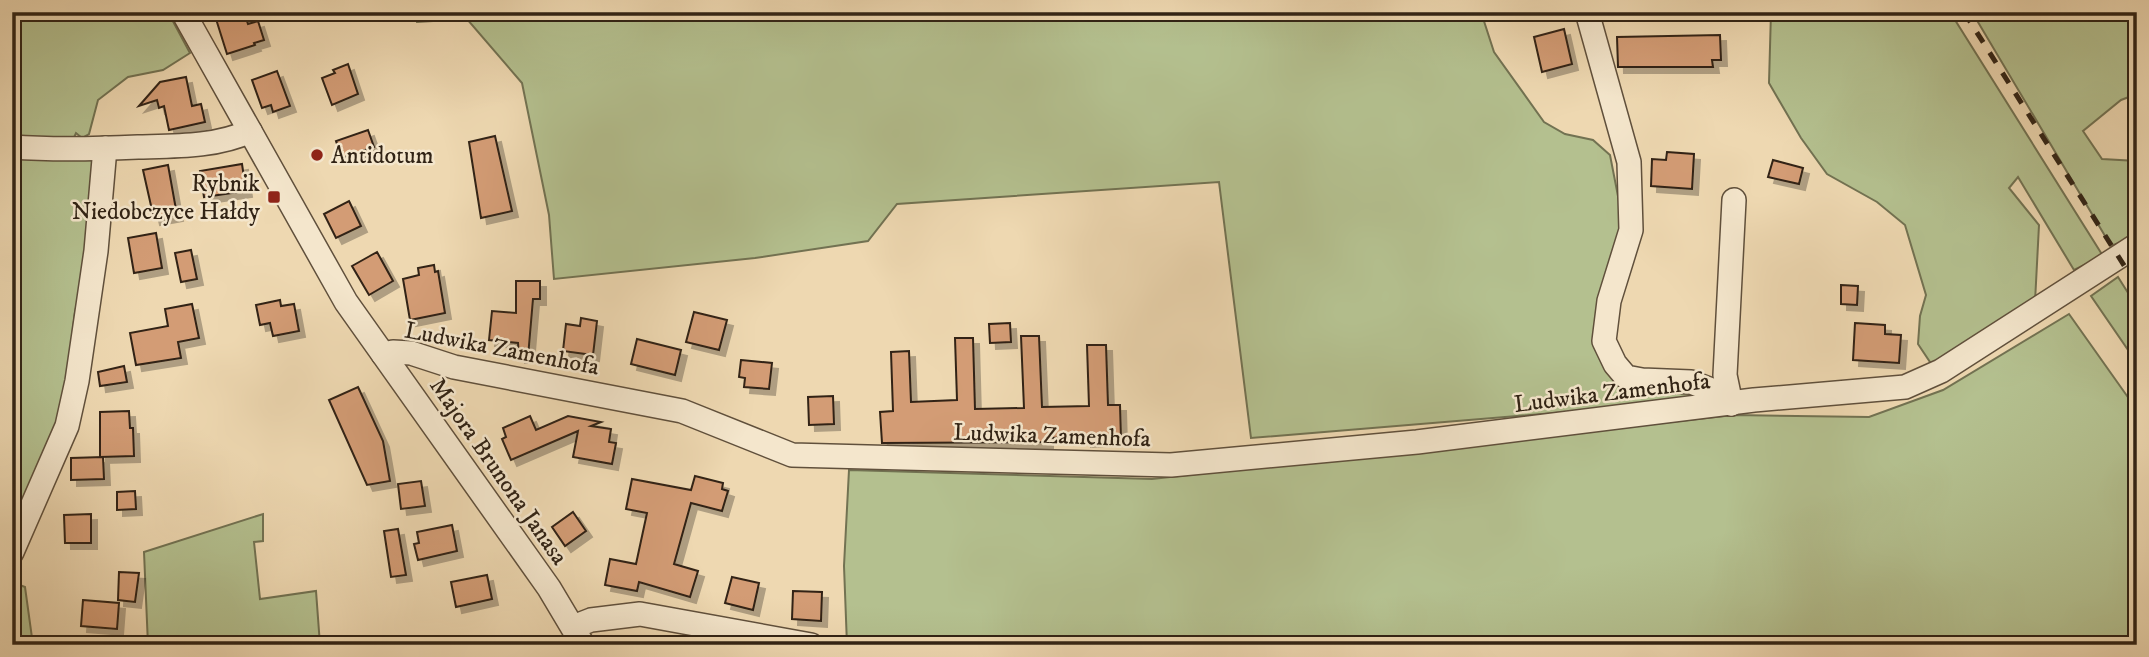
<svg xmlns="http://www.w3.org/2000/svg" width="2149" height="657" viewBox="0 0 2149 657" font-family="'IM FELL DW Pica',serif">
	<defs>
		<filter id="shadow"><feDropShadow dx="6" dy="6" stdDeviation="0" flood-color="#0004"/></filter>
	</defs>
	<rect width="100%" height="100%" fill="#eed8b1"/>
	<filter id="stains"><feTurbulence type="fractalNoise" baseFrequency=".00286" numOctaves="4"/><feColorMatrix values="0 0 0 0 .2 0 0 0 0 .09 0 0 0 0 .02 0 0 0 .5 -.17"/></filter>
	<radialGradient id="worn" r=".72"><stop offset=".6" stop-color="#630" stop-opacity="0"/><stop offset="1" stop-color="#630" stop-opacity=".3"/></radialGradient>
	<!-- green -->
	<g fill="#b4c08f" stroke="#727252" stroke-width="2">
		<polygon points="20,12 168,12 190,53 163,70 128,77 98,100 89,134 82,138 76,133 71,144 13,136 20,134"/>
		<polygon points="415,12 1481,12 1494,52 1544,122 1565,134 1593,140 1610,155 1625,232 1609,373 1701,393 1688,402 1251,438 1219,182 897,204 868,241 755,258 554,279 549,215 522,83 467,19 417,22"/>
		<polygon points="1771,12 1950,12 2103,256 2074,270 2018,177 2009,188 2039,225 2035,302 1934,368 1918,344 1920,316 1926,295 1905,225 1877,202 1827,174 1801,138 1769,83"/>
		<polygon points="1972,12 2137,12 2137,94 2121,100 2083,131 2102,159 2137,161 2137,236 2111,246"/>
		<polygon points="12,152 91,160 95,164 91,244 75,312 63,413 12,540 12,239 14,239"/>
		<polygon points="2118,277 2137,307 2137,363 2091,296"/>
		<polygon points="2069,314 2137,410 2137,645 847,645 844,566 849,470 1152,479 1734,415 1869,417 1943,390"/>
		<polygon points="263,514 263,541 254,542 260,599 316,591 320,645 148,645 144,552"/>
		<polygon points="12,582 25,587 33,645 12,645"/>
	</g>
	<!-- building -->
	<g fill="#d39c74" stroke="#312315" stroke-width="2" filter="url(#shadow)">
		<polygon points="238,12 244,12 248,24 258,21 264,40 254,43 255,45 227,54 216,19"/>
		<polygon points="1564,29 1572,64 1542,72 1534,37"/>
		<polygon points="1720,35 1721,60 1712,60 1713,67 1618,67 1617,37"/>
		<polygon points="348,64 358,94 332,105 322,78 335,73 333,70"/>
		<polygon points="277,71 290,106 273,112 271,105 262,108 252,80"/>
		<polygon points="186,77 192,106 201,104 205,122 169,130 164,106 159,108 157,100 139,106 160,82"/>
		<polygon points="368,130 374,147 342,158 336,141"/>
		<polygon points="495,136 512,211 481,218 469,142"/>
		<polygon points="1667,152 1694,154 1692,189 1651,186 1652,159 1666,160"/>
		<polygon points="1773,160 1803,168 1799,184 1768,177"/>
		<polygon points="242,164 246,191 204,197 200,171"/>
		<polygon points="168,165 177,215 154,219 143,170"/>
		<polygon points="349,201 361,226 336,238 324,214"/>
		<polygon points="156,233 162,268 134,273 128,238"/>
		<polygon points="191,250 197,279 181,282 175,253"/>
		<polygon points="377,252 393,281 369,295 352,266"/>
		<polygon points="434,265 435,272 438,271 445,313 410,320 403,279 419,275 418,268"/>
		<polygon points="516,281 540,281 540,299 533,299 528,357 519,357 518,343 489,340 492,311 516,313"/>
		<polygon points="1841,285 1858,286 1857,305 1841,304"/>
		<polygon points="280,300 281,306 294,304 299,331 273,336 270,323 260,325 256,305"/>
		<polygon points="192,304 199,338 178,342 181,358 136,365 130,333 168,326 165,309"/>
		<polygon points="694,312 727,320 719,350 686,342"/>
		<polygon points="581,318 597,321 593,355 563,351 566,324 580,326"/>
		<polygon points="1010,323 1011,342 990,343 989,324"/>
		<polygon points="1855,323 1885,325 1885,334 1901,335 1899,363 1853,360"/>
		<polygon points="1021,336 1039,336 1042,407 1089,406 1087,345 1106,345 1108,405 1120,405 1121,439 1085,441 1085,437 1047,438 1047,442 882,443 880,412 893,411 891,352 909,351 911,402 957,400 955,338 973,338 975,409 1024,408"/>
		<polygon points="637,339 681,350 675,375 631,364"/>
		<polygon points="741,360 772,363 769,389 744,387 745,378 739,377"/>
		<polygon points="124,366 127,382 100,386 98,372"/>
		<polygon points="358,387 383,441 390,481 367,485 329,400"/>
		<polygon points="833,396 834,424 809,425 808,397"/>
		<polygon points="129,411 130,428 133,428 134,456 100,457 100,412"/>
		<polygon points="530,416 536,430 568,416 601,422 591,426 611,429 609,442 616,443 612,464 573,457 578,431 511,460 502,439 506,437 503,428"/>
		<polygon points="103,457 104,479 71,480 71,458"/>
		<polygon points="695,476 723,483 722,489 728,491 722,511 691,503 674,564 698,571 690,597 639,582 637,591 605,585 610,559 636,564 647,513 626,509 632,479 691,490"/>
		<polygon points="421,481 425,506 401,509 398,484"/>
		<polygon points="135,491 136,509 117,510 117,492"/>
		<polygon points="573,512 586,531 565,546 552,527"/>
		<polygon points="91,514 91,543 65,543 64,515"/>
		<polygon points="452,525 457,551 418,560 414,544 419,543 417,532"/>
		<polygon points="398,529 406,575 391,577 384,531"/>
		<polygon points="119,572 139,573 135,602 118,600"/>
		<polygon points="487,575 492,599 456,607 451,582"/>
		<polygon points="732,577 759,583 753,610 725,603"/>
		<polygon points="793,591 822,592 821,621 792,619"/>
		<polygon points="83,600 119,603 117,629 81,626"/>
	</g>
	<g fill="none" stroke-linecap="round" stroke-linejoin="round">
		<!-- minor casing -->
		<g stroke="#60503c" stroke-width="26">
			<g id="minor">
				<polyline points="183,12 346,302 549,588 583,645"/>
				<polyline points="1587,12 1629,162 1631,230 1609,301 1604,341 1615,364 1626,377 1642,380 1691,382 1709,389 1731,404"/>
				<path d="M12 147C54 150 96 149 138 147 174 146 217 147 250 131"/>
				<polyline points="383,354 393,352 411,353 454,367 682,411 792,455 1171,465 1417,442 1754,400 1905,387 1941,371 2137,245"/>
				<polyline points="1731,404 1725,375 1734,200"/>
				<polyline points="12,552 67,426 77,381 96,251 105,148"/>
				<polyline points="573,627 591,620 640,614 811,645"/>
			</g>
		</g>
		<!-- minor -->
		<use href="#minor" stroke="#f4e6cc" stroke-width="23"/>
		<!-- rail -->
		<polyline stroke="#312315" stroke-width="5" stroke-dasharray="12 12" stroke-linecap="butt" points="1964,12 2137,286"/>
	</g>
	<!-- markers -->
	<g fill="#8f2418" stroke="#f4e6cc" stroke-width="2.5">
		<circle cx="317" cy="155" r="7"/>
		<rect x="267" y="190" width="14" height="14" rx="3.5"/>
	</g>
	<g text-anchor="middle" stroke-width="5" stroke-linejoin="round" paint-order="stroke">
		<!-- poi labels -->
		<g font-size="24" fill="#312315" stroke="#f4e6cc" text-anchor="start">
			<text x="331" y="163">Antidotum</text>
			<text x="260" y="191" text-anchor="end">Rybnik<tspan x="260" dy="28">Niedobczyce Hałdy</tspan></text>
		</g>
		<!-- street labels -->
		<g font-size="24" fill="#312315" stroke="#f4e6cc">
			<text transform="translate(502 348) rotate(11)" y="8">Ludwika Zamenhofa</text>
			<text transform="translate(1612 392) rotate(-7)" y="8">Ludwika Zamenhofa</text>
			<text transform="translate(1052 435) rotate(2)" y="8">Ludwika Zamenhofa</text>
			<text transform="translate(499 471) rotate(55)" y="8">Majora Brunona Janasa</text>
		</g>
	</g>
	<!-- margin -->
	<rect width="2149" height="657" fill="none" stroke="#eed8b1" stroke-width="42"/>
	<rect x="14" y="14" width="2121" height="629" fill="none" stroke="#312315" stroke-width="3.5"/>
	<rect x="21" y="21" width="2107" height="615" fill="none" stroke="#312315" stroke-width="2"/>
	<rect width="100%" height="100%" filter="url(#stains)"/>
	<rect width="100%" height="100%" fill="url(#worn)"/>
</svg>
